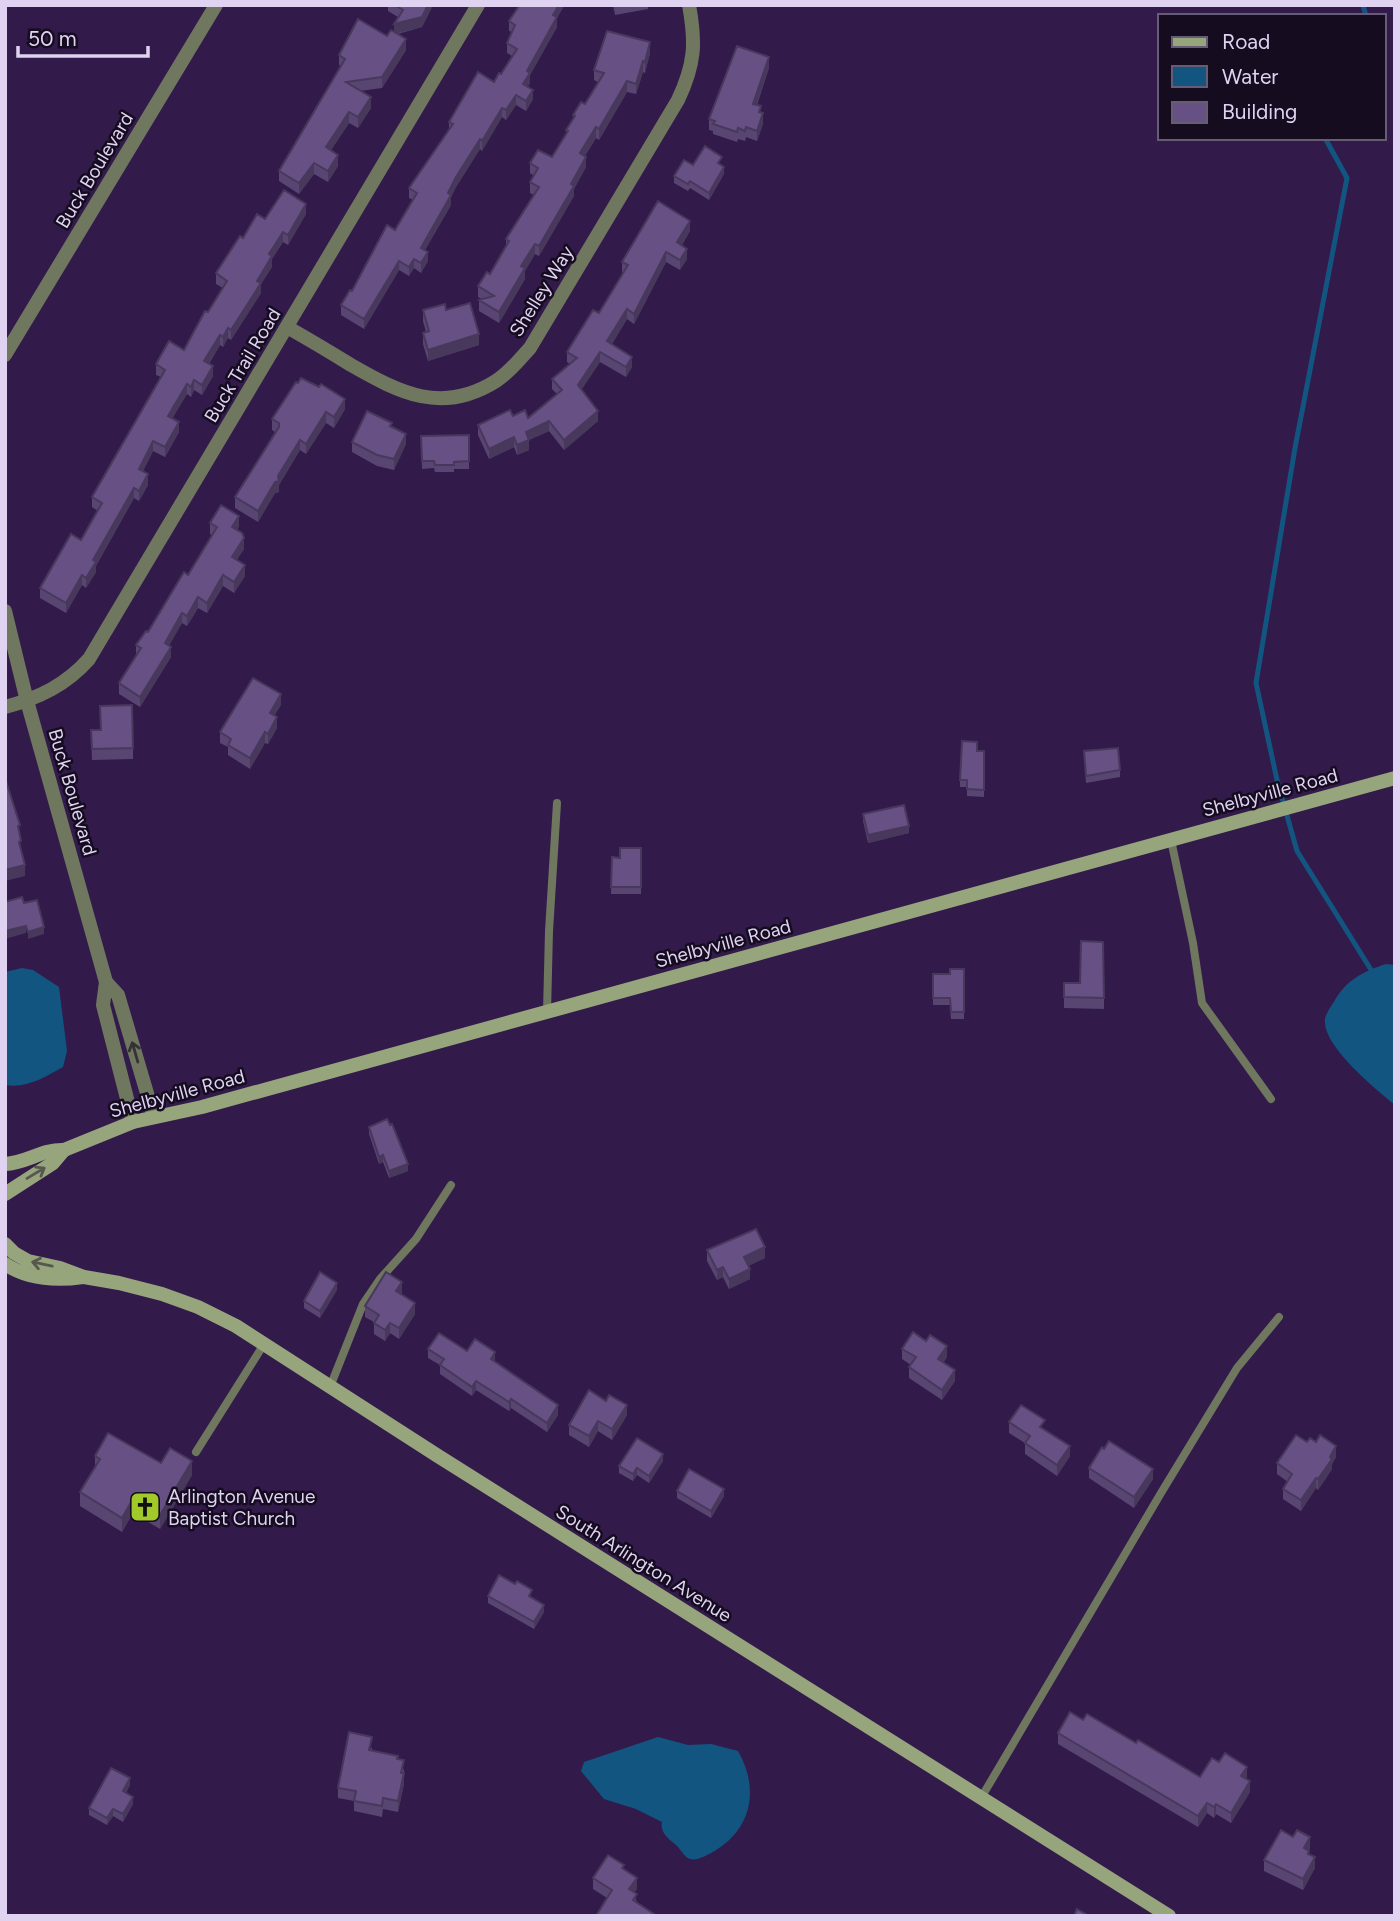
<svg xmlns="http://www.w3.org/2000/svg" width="1400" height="1921" viewBox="0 0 1400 1921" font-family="Figtree,sans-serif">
	<rect width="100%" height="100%" fill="#321b4a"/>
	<!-- water -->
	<g fill="#135581">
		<path d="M1386 964 1395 965V1105C1376 1089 1322 1046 1325 1019 1326 1013 1332 1005 1335 1000 1347 979 1365 971 1386 964Z"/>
		<path d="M22 968 33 970 59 987 67 1051 63 1067C45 1077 26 1089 5 1085V972Z"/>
		<path d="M658 1737 688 1745 711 1744 738 1751C760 1789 752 1831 711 1853 705 1856 697 1861 690 1859 684 1857 680 1848 675 1844 667 1838 660 1832 662 1822L636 1809 604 1799 581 1771 584 1762Z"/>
	</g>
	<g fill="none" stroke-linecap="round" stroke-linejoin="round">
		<!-- stream -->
		<g stroke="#135581" stroke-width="5">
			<polyline points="1363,5 1366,16"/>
			<polyline points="1325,138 1347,178 1295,448 1256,683 1277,780 1297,851 1373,973"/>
		</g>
		<!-- service -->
		<g stroke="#6f785f" stroke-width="8">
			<polyline points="1171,840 1193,943 1202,1003 1271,1099"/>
			<polyline points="547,1012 549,931 557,803"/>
			<polyline points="330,1387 363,1304 380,1279 416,1239 451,1185"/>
			<polyline points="196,1452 264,1344"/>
			<polyline points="981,1798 1161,1493 1237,1368 1279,1317"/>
		</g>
		<!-- minor -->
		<g stroke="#6f785f" stroke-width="14">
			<path d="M287 327C308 339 330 352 351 365 400 393 442 415 496 381 510 372 519 360 530 348L678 100C695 64 696 43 689 5"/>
			<polyline points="5,355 216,5"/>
			<polyline points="5,611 27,701 106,982"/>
			<path d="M5 707C39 698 66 685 89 659L478 5"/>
			<polyline points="133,1122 103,1005 106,982 118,995 154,1117"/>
		</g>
		<!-- secondary -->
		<g stroke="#97a57d" stroke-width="14">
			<path d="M5 1164C27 1163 42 1149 64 1150L133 1122 202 1107 1395 778"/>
			<polyline points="5,1194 53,1163 64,1150"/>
			<polyline points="5,1244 14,1253 28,1261 60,1268 84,1277 119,1283 162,1294 198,1307 236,1326 438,1456 1169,1916"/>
			<path d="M5 1264C29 1280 56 1281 83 1277"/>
		</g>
	</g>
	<!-- wall -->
	<g fill="#584572">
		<polygon points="388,5 433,5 422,27 398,34 406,50 382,88 360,91 371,108 358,128 349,123 331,150 338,166 328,182 314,174 299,194 279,181 279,171 341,66 339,65 339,55 387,36 394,32 398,17 388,11"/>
		<polygon points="613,5 648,5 648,9 615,15"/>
		<polygon points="557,18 557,27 530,75 530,83 528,86 533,99 526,111 516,105 506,120 502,117 482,151 480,149 456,187 451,197 451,205 425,250 428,261 421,273 414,268 409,276 399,270 364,329 341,315 341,305 395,230 413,200 409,198 409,188 449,130 449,122 501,74 512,56 507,53 507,43 512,32 509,31 509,21"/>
		<polygon points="650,53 645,73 643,72 636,94 627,92 599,140 596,138 585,156 586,167 574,189 574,196 539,256 535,254 525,271 525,279 499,323 479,311 479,300 482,299 478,297 478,286 490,274 506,246 506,239 534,195 530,193 530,182 534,176 530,173 530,163 552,157 566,134 566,130 573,119 573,115 585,104 598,82 594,80 594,70"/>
		<polygon points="769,68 757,105 761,112 763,124 757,141 746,137 745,141 738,139 737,142 713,134 713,131 709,130 709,119"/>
		<polygon points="722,164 721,165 724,174 709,200 690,188 688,191 674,183 674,176 693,165"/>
		<polygon points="306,214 288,245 283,242 272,259 272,267 261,284 261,293 231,340 228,338 223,347 220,345 209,364 213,376 202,395 194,390 191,397 187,394 172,418 179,432 165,457 153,451 143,471 148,485 139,501 134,498 96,566 96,572 86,588 82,585 66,613 40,598 40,588 81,540 98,511 92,507 92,497 161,377 156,375 156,364 184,350 223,288 216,284 216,273 243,238 265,219"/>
		<polygon points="690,231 682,245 687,259 680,270 666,262 634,324 627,319 612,344 632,367 626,377 600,362 581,390 598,421 564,450 549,431 529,440 529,450 517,455 514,447 489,459 478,435 478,425 513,416 528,418 557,394 552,389 552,379 570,364 567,362 567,352 599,313 623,273 622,272 622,262"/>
		<polygon points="423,310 446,310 479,345 428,361 423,344 423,333 426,332 423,321"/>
		<polygon points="345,409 334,428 326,423 306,454 300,450 279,485 279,492 275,493 258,522 235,508 235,497 275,432 272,430 272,419"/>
		<polygon points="392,427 406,444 394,470 377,466 352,452 352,442"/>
		<polygon points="469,435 469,469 454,469 454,472 435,472 434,468 422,469 421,436"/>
		<polygon points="210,523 239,526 237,530 244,549 236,560 245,576 234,593 223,586 207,613 198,608 187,626 182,623 169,645 171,657 140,707 119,694 119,683 136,655 136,645 148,632 188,575 212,535 210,534"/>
		<polygon points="281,705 274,715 277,728 268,744 265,743 250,769 228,755 228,747 220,743 220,732"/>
		<polygon points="91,730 101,730 133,748 133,759 92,760"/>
		<polygon points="977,751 984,751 984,797 967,796 967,787 960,787 960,780"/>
		<polygon points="1084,751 1120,770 1120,777 1086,783"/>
		<polygon points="863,814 909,833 868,843 863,821"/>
		<polygon points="641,848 641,894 611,894 612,857 620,858"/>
		<polygon points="964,969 964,1019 951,1019 950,1005 933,1005 933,974 950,974"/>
		<polygon points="1064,983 1104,998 1104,1009 1064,1008"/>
		<polygon points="369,1127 408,1171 389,1178 383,1162 379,1164 369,1134"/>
		<polygon points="707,1250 765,1258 748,1266 750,1279 729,1289 723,1277 717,1280 707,1261"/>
		<polygon points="337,1290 320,1318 304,1308 304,1301"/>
		<polygon points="402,1293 401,1294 415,1314 399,1339 390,1333 385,1341 374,1334 374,1322 365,1317 365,1306"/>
		<polygon points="428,1349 467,1351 495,1361 558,1415 547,1432 511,1408 509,1411 476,1390 472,1396 440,1374 440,1365 428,1358"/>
		<polygon points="902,1349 947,1357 943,1363 955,1381 942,1400 909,1378 909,1367 911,1365 902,1359"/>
		<polygon points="627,1415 612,1440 598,1431 589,1447 569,1435 569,1425"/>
		<polygon points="1009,1422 1045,1430 1070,1456 1057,1476 1025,1454 1025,1443 1009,1433"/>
		<polygon points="1307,1442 1336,1457 1332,1464 1332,1469 1318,1490 1316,1488 1301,1511 1283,1499 1283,1489 1288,1482 1277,1474 1277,1463"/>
		<polygon points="95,1456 161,1463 192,1475 160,1529 133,1513 122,1532 80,1506 80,1492 95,1468"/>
		<polygon points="663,1461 649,1483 637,1475 633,1481 619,1473 619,1466"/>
		<polygon points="1089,1468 1153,1479 1134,1508 1089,1478"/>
		<polygon points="677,1491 724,1496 711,1518 677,1498"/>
		<polygon points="488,1596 532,1597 544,1612 534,1629 488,1603"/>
		<polygon points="1083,1720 1136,1743 1200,1777 1247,1777 1246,1778 1250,1792 1231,1823 1216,1814 1214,1818 1207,1813 1198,1827 1058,1744 1058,1733"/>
		<polygon points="372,1747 372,1750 398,1759 404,1770 404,1784 398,1812 383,1809 382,1817 354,1811 354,1801 338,1798 338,1788"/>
		<polygon points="130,1785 126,1793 133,1804 123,1822 113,1816 107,1825 89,1815 89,1808"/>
		<polygon points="1310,1848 1309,1850 1309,1854 1315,1868 1303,1890 1264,1871 1264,1860"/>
		<polygon points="624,1870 637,1889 634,1892 637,1903 607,1898 593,1889 593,1878"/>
	</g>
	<!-- shaded-wall -->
	<g fill="#47385c">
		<polygon points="428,5 433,5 422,27 394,34 394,24"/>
		<polygon points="559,5 565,5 557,18 557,27 530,75 530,83 523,93 523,84 527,71 553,15"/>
		<polygon points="406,39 406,50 382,88 382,77"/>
		<polygon points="650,42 650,53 645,73 645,62"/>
		<polygon points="769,57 769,68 753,114 753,104"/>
		<polygon points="643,61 643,72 636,94 636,84"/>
		<polygon points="627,81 627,92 599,140 599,129"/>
		<polygon points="533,90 533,99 526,111 526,101"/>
		<polygon points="516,95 516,105 506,120 506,110"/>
		<polygon points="371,97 371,108 358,128 358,117"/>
		<polygon points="502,108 502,117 482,151 482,141"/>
		<polygon points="349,112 349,123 326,158 326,147"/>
		<polygon points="763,113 763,124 757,141 757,131"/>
		<polygon points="596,127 596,138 580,164 580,153"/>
		<polygon points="480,139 480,149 456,187 451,197 451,205 421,257 421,248 448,193 456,177"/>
		<polygon points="338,155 338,166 328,182 328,171"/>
		<polygon points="586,157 586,167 574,189 574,196 539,256 539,246"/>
		<polygon points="314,163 314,174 299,194 299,183"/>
		<polygon points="724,167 724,174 709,200 709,193"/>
		<polygon points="306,204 306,214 288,245 288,235"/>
		<polygon points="690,221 690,231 677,252 677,242"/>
		<polygon points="283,232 283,242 272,259 272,267 261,284 261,293 231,340 231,330 257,281 269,254"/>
		<polygon points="535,244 535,254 525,271 525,279 499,323 499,312 521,266"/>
		<polygon points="687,249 687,259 680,270 680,260"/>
		<polygon points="428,252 428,261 421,273 421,263"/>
		<polygon points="666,252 666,262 634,324 634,314"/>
		<polygon points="414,259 414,268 409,276 409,267"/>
		<polygon points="399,261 399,270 364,329 364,319"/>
		<polygon points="627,309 627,319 607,351 607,341"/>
		<polygon points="228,328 228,338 223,347 223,337"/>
		<polygon points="479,334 479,345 428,361 428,350"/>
		<polygon points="220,335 220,345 204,371 204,361"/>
		<polygon points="600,352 600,362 578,395 578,385"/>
		<polygon points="632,357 632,367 626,377 626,367"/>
		<polygon points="213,366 213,376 202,395 202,385"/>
		<polygon points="194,380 194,390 191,397 191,387"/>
		<polygon points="187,384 187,394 168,426 168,416"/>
		<polygon points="345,399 345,409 334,428 334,417"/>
		<polygon points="598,411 598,421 564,450 564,440"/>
		<polygon points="326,412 326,423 306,454 306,444"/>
		<polygon points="549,421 549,431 529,440 529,450 517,455 517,445 526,432"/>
		<polygon points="179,422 179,432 165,457 165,447"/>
		<polygon points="406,434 406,444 394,470 394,459"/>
		<polygon points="514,437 514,447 489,459 489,449"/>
		<polygon points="300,440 300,450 279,485 279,492 275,493 258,522 258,511"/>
		<polygon points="153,441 153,451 139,479 139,469"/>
		<polygon points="148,474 148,485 139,501 139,491"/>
		<polygon points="134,488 134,498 96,566 96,572 86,588 86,578 93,560"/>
		<polygon points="239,516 239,526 232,537 232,527"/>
		<polygon points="244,538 244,549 232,568 232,557"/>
		<polygon points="245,565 245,576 234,593 234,582"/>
		<polygon points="82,575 82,585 66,613 66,603"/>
		<polygon points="223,575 223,586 207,613 207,603"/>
		<polygon points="198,597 198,608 187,626 187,616"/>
		<polygon points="182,613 182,623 165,653 165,643"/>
		<polygon points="171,647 171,657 140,707 140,697"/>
		<polygon points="281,694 281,705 270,723 270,713"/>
		<polygon points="277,717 277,728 268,744 268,734"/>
		<polygon points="265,732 265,743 250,769 250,758"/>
		<polygon points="909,826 909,833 868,843 868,835"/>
		<polygon points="25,865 25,876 5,881 5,870"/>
		<polygon points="26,926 26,933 5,939 5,931"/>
		<polygon points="44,927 44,934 28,939 28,932"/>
		<polygon points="383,1155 383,1162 379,1164 379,1157"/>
		<polygon points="408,1164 408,1171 389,1178 389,1171"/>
		<polygon points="765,1247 765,1258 744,1268 744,1257"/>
		<polygon points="723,1267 723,1277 717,1280 717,1270"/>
		<polygon points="750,1269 750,1279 729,1289 729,1279"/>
		<polygon points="402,1282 402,1293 396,1301 396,1291"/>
		<polygon points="337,1283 337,1290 320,1318 320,1311"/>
		<polygon points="415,1303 415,1314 399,1339 399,1328"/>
		<polygon points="390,1323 390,1333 385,1341 385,1330"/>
		<polygon points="947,1346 947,1357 938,1370 938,1359"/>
		<polygon points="495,1352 495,1361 491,1368 491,1359"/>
		<polygon points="955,1370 955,1381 942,1400 942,1390"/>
		<polygon points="476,1381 476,1390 472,1396 472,1387"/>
		<polygon points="511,1399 511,1408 509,1411 509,1402"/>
		<polygon points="558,1405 558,1415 547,1432 547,1423"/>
		<polygon points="627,1405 627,1415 612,1440 612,1429"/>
		<polygon points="598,1421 598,1431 589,1447 589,1436"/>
		<polygon points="1070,1446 1070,1456 1057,1476 1057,1465"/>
		<polygon points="1336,1446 1336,1457 1332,1464 1332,1469 1318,1490 1318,1479"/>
		<polygon points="663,1454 663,1461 649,1483 649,1476"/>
		<polygon points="192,1461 192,1475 160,1529 160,1515"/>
		<polygon points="637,1468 637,1475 633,1481 633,1474"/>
		<polygon points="1153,1469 1153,1479 1134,1508 1134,1497"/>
		<polygon points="1316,1478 1316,1488 1301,1511 1301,1500"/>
		<polygon points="724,1489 724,1496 711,1518 711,1511"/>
		<polygon points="133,1499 133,1513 122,1532 122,1518"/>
		<polygon points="544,1605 544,1612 534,1629 534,1622"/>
		<polygon points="1247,1767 1247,1777 1241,1786 1241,1776"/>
		<polygon points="404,1773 404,1784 398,1812 398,1801"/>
		<polygon points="130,1778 130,1785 123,1798 123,1791"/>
		<polygon points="1250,1781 1250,1792 1231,1823 1231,1813"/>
		<polygon points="133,1797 133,1804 123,1822 123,1814"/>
		<polygon points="1207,1803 1207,1813 1198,1827 1198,1816"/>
		<polygon points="1216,1804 1216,1814 1214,1818 1214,1807"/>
		<polygon points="113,1809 113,1816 107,1825 107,1818"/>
		<polygon points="1310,1837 1310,1848 1304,1859 1304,1848"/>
		<polygon points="1315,1857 1315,1868 1303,1890 1303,1879"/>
		<polygon points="637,1878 637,1889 629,1900 629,1889"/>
	</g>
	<!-- building -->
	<g fill="#665084" stroke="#47385c" stroke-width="2">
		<polygon points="395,5 428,5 422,17 394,24 403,10"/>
		<polygon points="523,5 559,5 553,15 557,17 527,71 530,73 523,84 533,90 526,101 516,95 506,110 502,108 482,141 480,139 456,177 448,193 451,195 421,248 428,252 421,263 414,259 409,267 399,261 364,319 341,305 350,290 352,291 387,225 395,230 417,193 409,188 453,124 449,122 478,72 494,82 499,73 501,74 517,49 507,43 515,25 509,21 519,6"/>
		<polygon points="358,19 387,36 391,30 406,39 382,77 346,82 371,97 358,117 349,112 326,147 338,155 328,171 314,163 299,183 279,171 345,59 339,55"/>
		<polygon points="607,31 650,42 645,62 643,61 636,84 627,81 599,129 596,127 580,153 586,157 571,184 574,186 539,246 535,244 521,266 525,268 499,312 479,300 494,296 478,286 487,272 490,274 509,241 506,239 539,187 530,182 538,168 530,163 538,150 552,157 568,131 566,130 575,116 573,115 581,102 585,104 604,73 594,70"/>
		<polygon points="737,46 769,57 753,104 761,106 759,112 763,113 757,131 746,127 745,131 738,128 737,132 713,124 715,121 709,119"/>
		<polygon points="705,146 722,157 718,163 724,167 709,193 690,181 688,184 674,176 684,160 693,165"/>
		<polygon points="284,190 306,204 288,235 283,232 269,254 272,256 257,281 261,283 231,330 228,328 223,337 220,335 204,361 213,366 202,385 194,380 191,387 187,384 168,416 179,422 165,447 153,441 139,469 148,474 139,491 134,488 93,560 96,562 86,578 82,575 66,603 40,588 71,534 81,540 102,503 92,497 165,370 156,364 169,341 184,350 205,311 208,312 227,281 216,273 240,236 243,238 257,214 265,219"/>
		<polygon points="658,201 690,221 677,242 687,249 680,260 666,252 634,314 627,309 607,341 632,357 626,367 600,352 578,385 598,411 564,440 549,421 526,432 529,440 517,445 514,437 489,449 478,425 510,410 513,416 525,410 528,418 562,390 552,379 577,358 567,352 593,310 599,313 628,265 622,262"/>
		<polygon points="470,303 479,334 428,350 423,333 429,331 423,310 445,304 446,310"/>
		<polygon points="301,378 319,387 321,384 345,399 334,417 326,412 306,444 300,440 278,476 279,481 275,482 258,511 235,497 279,427 279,423 272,419 296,382 298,383"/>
		<polygon points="367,411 392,423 390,426 406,434 394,459 377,455 352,442"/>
		<polygon points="469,435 469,461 454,462 454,465 435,465 434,461 422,461 421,436"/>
		<polygon points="221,505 239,516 232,527 242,533 244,538 232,557 245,565 234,582 223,575 207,603 198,597 187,616 182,613 165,643 171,647 140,697 119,683 141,648 136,645 146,631 148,632 184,572 188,575 217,527 210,523"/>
		<polygon points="253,678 281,694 270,713 277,717 268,734 265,732 250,758 228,745 231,739 220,732"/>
		<polygon points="132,705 133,748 92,749 91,730 101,730 100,706"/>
		<polygon points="962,741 977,742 977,751 984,751 984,790 967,789 967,780 960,780"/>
		<polygon points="1118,748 1120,770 1086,776 1084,751"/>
		<polygon points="5,778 20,825 18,826 21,841 19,842 25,865 5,870"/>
		<polygon points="904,805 909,826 868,835 863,814"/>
		<polygon points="620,848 641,848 641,887 611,887 612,857 620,858"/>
		<polygon points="22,897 24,903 37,900 44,927 28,932 26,926 5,931 5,902"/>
		<polygon points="1081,941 1103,942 1104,998 1064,997 1064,983 1080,983"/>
		<polygon points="950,969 964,969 964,1012 951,1012 950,998 933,998 933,974 950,974"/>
		<polygon points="387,1119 390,1125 392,1124 408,1164 389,1171 383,1155 379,1157 369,1127"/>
		<polygon points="756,1229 765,1247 744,1257 750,1269 729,1279 723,1267 717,1270 707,1250"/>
		<polygon points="320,1272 337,1283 320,1311 304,1301"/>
		<polygon points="386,1272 402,1282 396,1291 415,1303 399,1328 390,1323 385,1330 374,1323 379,1315 365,1306"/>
		<polygon points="913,1332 926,1341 930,1335 947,1346 938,1359 955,1370 942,1390 909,1367 916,1357 902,1349"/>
		<polygon points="439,1333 467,1351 475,1339 495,1352 491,1359 558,1405 547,1423 511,1399 509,1402 476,1381 472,1387 440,1365 444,1359 428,1349"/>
		<polygon points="589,1390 606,1401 609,1395 627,1405 612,1429 598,1421 589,1436 569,1425"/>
		<polygon points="1021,1405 1045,1420 1040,1427 1070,1446 1057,1465 1025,1443 1030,1436 1009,1422"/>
		<polygon points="108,1433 161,1463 170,1448 192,1461 160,1515 133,1499 122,1518 80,1492 100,1459 95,1456"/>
		<polygon points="1296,1435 1307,1442 1310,1438 1316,1442 1320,1435 1336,1446 1330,1457 1332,1459 1318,1479 1316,1478 1301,1500 1283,1489 1292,1474 1277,1463"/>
		<polygon points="637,1438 663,1454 649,1476 637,1468 633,1474 619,1466"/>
		<polygon points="1109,1441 1153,1469 1134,1497 1089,1468 1102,1447 1104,1449"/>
		<polygon points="689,1469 724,1489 711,1511 677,1491"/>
		<polygon points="499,1575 515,1584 517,1581 532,1590 529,1596 544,1605 534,1622 488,1596"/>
		<polygon points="1070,1712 1083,1720 1087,1714 1136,1743 1138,1740 1200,1777 1212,1758 1219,1762 1225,1753 1247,1767 1241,1776 1250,1781 1231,1813 1216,1804 1214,1807 1207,1803 1198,1816 1058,1733"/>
		<polygon points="349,1732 372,1737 369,1750 398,1756 397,1759 404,1760 401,1773 404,1773 398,1801 383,1798 382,1806 354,1801 356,1791 338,1788"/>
		<polygon points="111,1768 130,1778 123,1791 133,1797 123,1814 113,1809 107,1818 89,1808"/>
		<polygon points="1281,1830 1293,1837 1297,1830 1310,1837 1304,1848 1309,1851 1308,1854 1315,1857 1303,1879 1264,1860"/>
		<polygon points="608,1855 624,1865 622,1868 637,1878 629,1889 637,1894 633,1900 657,1916 596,1916 612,1890 593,1878"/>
		<polygon points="1077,1909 1089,1916 1074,1916"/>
	</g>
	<!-- one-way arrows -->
	<defs><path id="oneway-shaft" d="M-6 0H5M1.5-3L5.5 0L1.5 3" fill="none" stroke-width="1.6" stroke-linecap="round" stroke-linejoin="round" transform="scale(1.75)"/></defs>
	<use stroke="#343236" href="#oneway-shaft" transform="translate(135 1052) rotate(-106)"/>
	<g stroke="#56584e">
		<use href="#oneway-shaft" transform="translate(36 1173) rotate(-31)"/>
		<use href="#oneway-shaft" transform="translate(42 1264) rotate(-168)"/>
	</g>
	<!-- icons -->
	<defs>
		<g id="church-square" transform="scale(1.575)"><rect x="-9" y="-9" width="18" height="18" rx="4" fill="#a1c92a" stroke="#150c20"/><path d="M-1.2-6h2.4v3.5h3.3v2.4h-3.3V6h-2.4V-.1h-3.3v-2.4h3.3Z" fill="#111"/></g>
	</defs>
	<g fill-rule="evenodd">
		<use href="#church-square" x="145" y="1507"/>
	</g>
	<g text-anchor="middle" stroke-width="5" stroke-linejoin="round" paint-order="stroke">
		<!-- street labels -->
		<g font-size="19" fill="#dfd3f1" stroke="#150c20">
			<text transform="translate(94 170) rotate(-59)" y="7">Buck Boulevard</text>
			<text transform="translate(541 291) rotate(-58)" y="7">Shelley Way</text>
			<text transform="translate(242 365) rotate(-59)" y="7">Buck Trail Road</text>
			<text transform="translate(73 792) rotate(74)" y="7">Buck Boulevard</text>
			<text transform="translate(1270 792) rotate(-15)" y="7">Shelbyville Road</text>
			<text transform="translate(723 943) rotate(-15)" y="7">Shelbyville Road</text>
			<text transform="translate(177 1093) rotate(-15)" y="7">Shelbyville Road</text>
			<text transform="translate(644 1563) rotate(32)" y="7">South Arlington Avenue</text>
		</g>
		<!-- poi labels -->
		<g font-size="19" fill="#dfd3f1" stroke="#150c20" text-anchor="start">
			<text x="168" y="1503">Arlington Avenue<tspan x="168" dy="22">Baptist Church</tspan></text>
		</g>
	</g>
	<!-- border -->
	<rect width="1400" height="1921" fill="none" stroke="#dfd3f1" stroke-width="14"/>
	<!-- legend -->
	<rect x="1158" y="14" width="228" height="126" fill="#150c20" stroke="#665c74" stroke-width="2"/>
	<rect x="1172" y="37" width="35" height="10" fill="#97a57d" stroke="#665c74" stroke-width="2"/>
	<text x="1222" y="49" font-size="21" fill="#dfd3f1">Road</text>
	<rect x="1172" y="66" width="35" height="21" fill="#135581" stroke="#665c74" stroke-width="2"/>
	<text x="1222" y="84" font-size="21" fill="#dfd3f1">Water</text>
	<rect x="1172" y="102" width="35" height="21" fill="#665084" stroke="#665c74" stroke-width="2"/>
	<text x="1222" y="119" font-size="21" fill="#dfd3f1">Building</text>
	<!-- scale -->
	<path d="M18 46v10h130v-10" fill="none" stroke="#dfd3f1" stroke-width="3.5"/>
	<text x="28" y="46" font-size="21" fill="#dfd3f1" stroke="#150c20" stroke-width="5" paint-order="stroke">50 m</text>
</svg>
